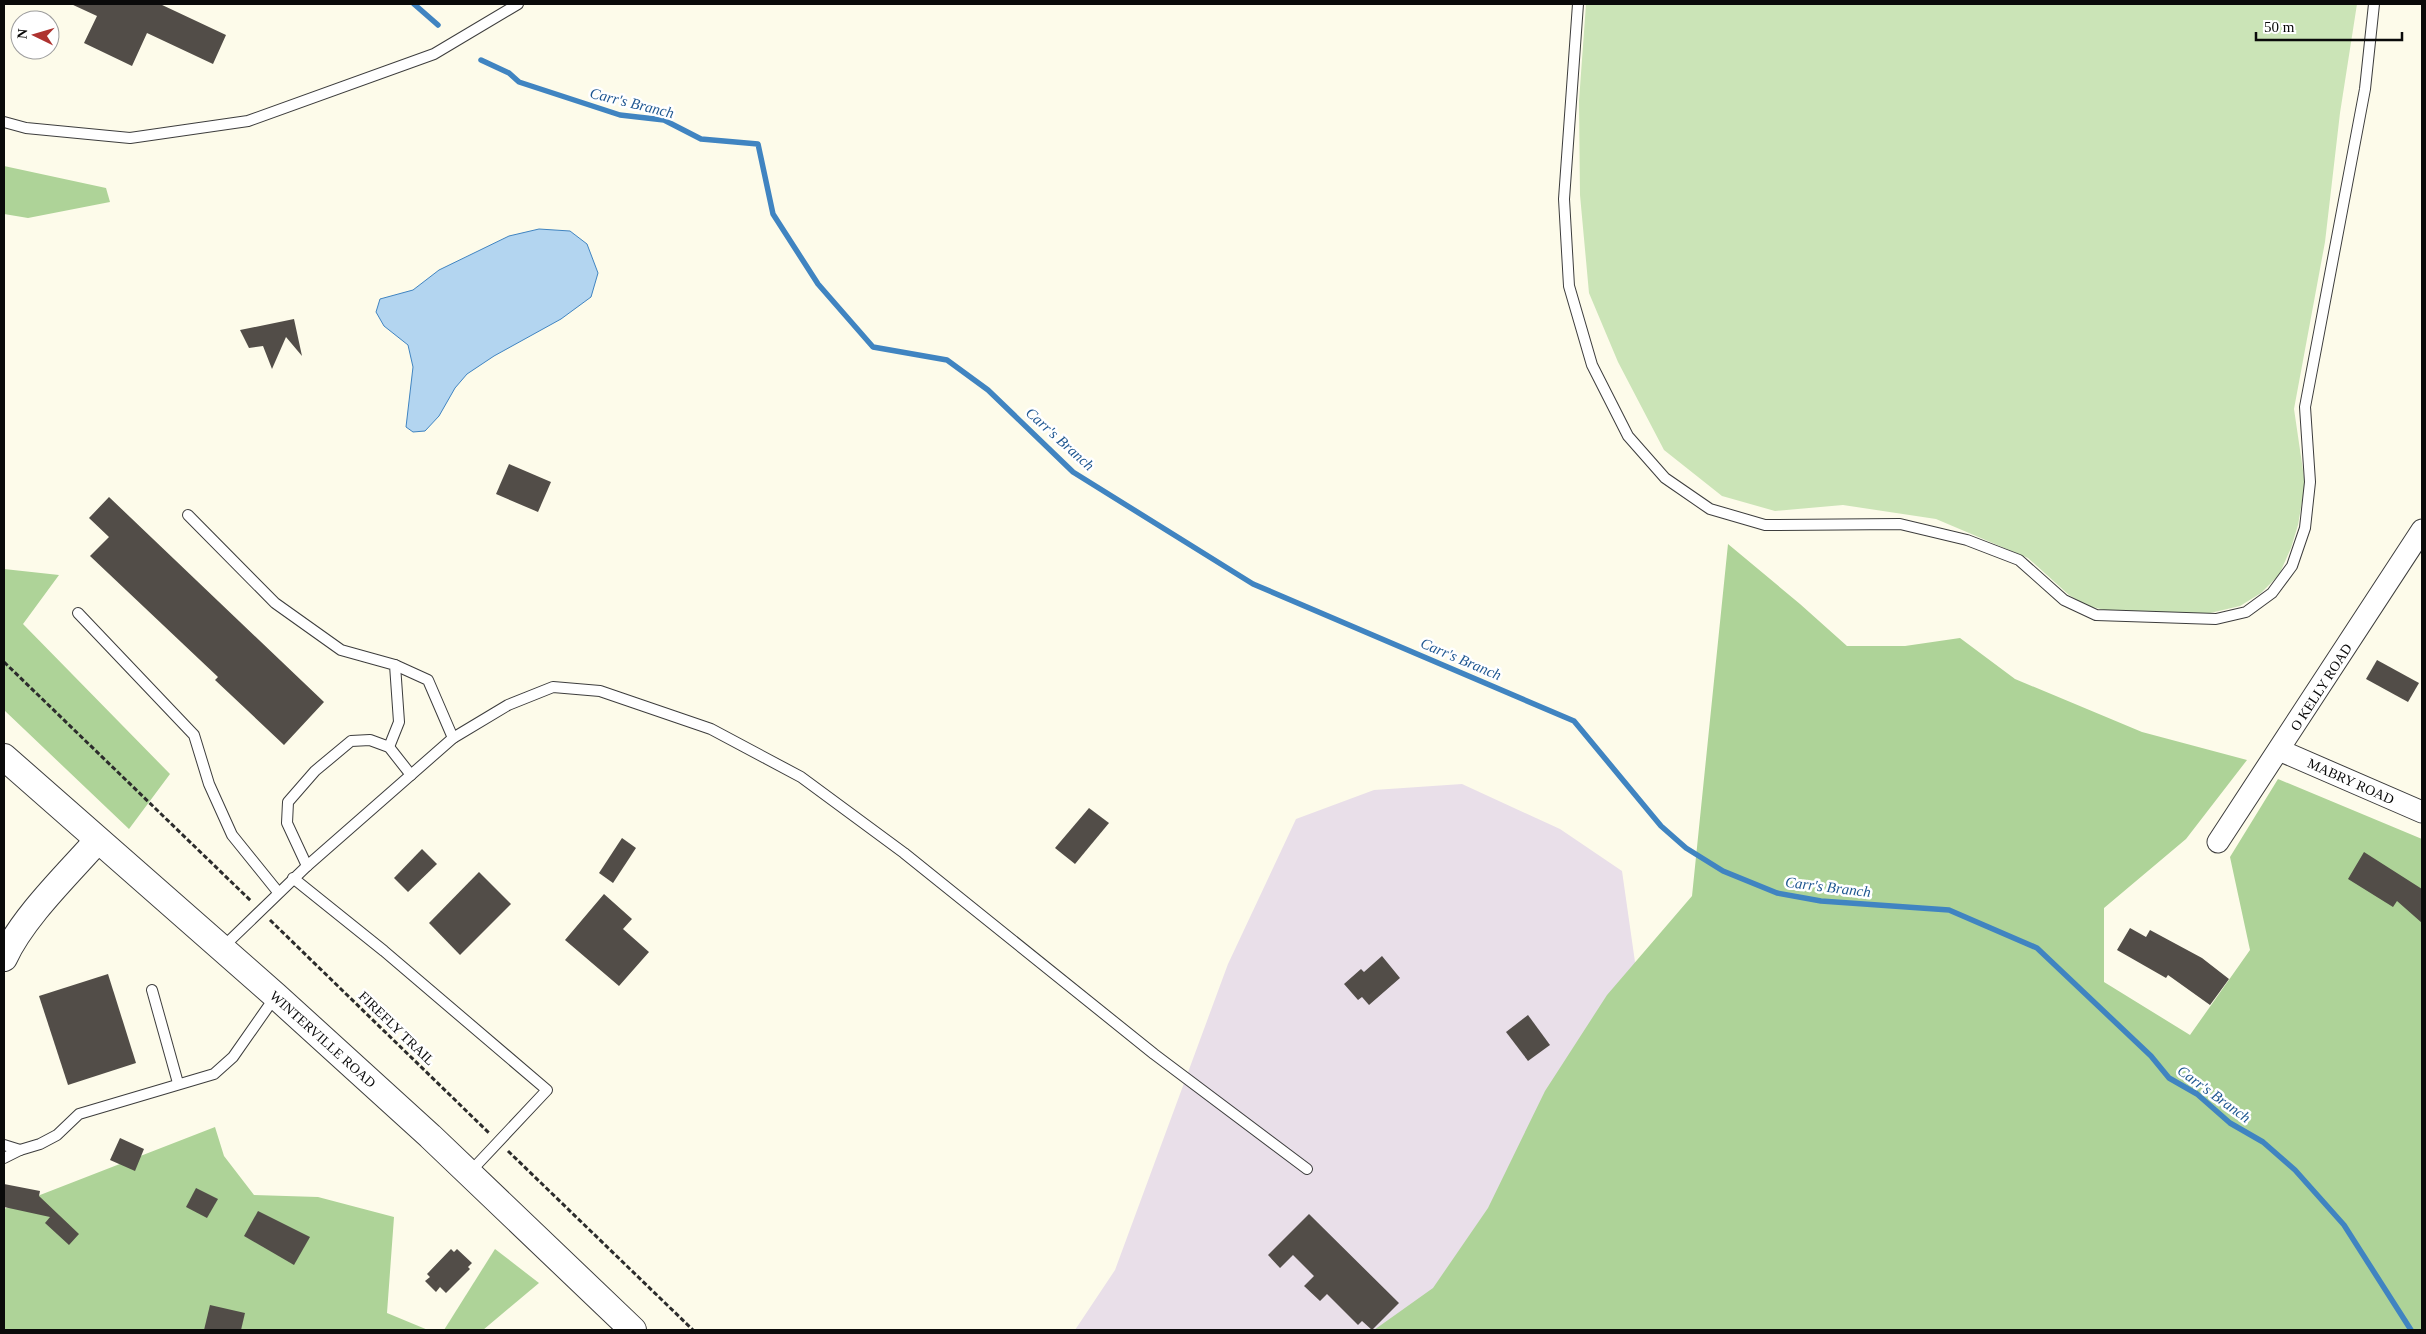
<svg xmlns="http://www.w3.org/2000/svg" width="2426" height="1334" viewBox="0 0 2426 1334" font-family="Georgia,serif">
	<rect width="100%" height="100%" fill="#fdfbea"/>
	<!-- industrial -->
	<polygon fill="#e9dfe9" points="1462,784 1560,829 1622,871 1636,969 1634,1065 1402,1330 1075,1330 1115,1270 1228,964 1296,819 1374,790"/>
	<!-- green -->
	<polygon fill="#cbe4b7" points="1586,4 2357,4 2340,113 2325,242 2294,409 2305,484 2298,525 2291,548 2279,575 2261,593 2240,606 2206,614 2109,611 2088,606 2069,595 2028,558 1936,519 1843,505 1775,511 1722,496 1664,450 1618,362 1589,293 1580,195 1579,101"/>
	<!-- forest -->
	<g fill="#aed398">
		<polygon points="4,166 106,188 110,202 28,218 4,214"/>
		<polygon points="1728,544 1800,604 1847,646 1905,646 1960,638 2015,679 2142,732 2247,760 2186,839 2104,908 2104,982 2190,1035 2250,950 2230,857 2278,779 2422,839 2422,1330 1374,1330 1433,1288 1488,1208 1545,1091 1607,995 1692,896"/>
		<polygon points="4,569 59,575 23,624 170,774 129,829 4,710"/>
		<polygon points="215,1127 224,1156 254,1195 318,1197 394,1217 387,1313 428,1330 4,1330 4,1209"/>
		<polygon points="495,1249 539,1283 483,1330 444,1330"/>
	</g>
	<!-- water -->
	<polygon fill="#b3d5f0" stroke="#4084c1" points="539,229 570,231 587,244 598,273 591,297 561,319 494,356 467,374 455,388 439,416 425,431 413,432 406,427 413,367 408,345 384,326 376,312 380,299 413,290 439,270 509,236"/>
	<g fill="none" stroke-linecap="round" stroke-linejoin="round">
		<!-- stream -->
		<g stroke="#4084c1" stroke-width="5.5">
			<polyline points="414,4 438,25"/>
			<polyline points="481,60 509,73 519,82 620,115 664,120 701,139 758,144 773,214 818,284 873,347 947,360 988,390 1073,472 1253,584 1574,721 1661,826 1686,848 1723,871 1777,893 1821,901 1949,910 2037,948 2151,1056 2169,1078 2197,1094 2230,1123 2263,1142 2295,1170 2344,1225 2411,1330"/>
		</g>
	</g>
	<!-- building -->
	<g fill="#524d48">
		<polygon points="71,4 160,4 226,35 213,64 147,33 132,66 84,43 97,16"/>
		<polygon points="294,319 302,356 286,337 272,369 263,346 249,348 240,330"/>
		<polygon points="509,464 551,482 538,512 496,494"/>
		<polygon points="109,497 324,702 284,745 215,680 218,677 90,556 109,537 89,518"/>
		<polygon points="2377,660 2419,683 2408,702 2366,679"/>
		<polygon points="1089,808 1109,823 1075,864 1055,848"/>
		<polygon points="622,838 636,848 613,883 599,873"/>
		<polygon points="422,849 437,864 408,892 394,878"/>
		<polygon points="2364,852 2422,889 2422,923 2397,901 2393,907 2348,879"/>
		<polygon points="479,872 511,904 460,955 429,923"/>
		<polygon points="604,894 632,919 623,929 649,952 619,986 565,940"/>
		<polygon points="2130,928 2146,937 2150,930 2202,958 2229,979 2210,1005 2168,975 2166,978 2117,950"/>
		<polygon points="1382,956 1400,978 1369,1005 1362,997 1358,1000 1344,984 1361,969 1364,972"/>
		<polygon points="108,974 136,1063 68,1085 39,996"/>
		<polygon points="1528,1015 1550,1045 1528,1061 1506,1032"/>
		<polygon points="120,1138 144,1149 135,1171 110,1160"/>
		<polygon points="4,1184 40,1191 39,1196 79,1234 69,1245 45,1223 50,1217 4,1207"/>
		<polygon points="196,1188 218,1199 207,1218 186,1207"/>
		<polygon points="258,1211 310,1237 294,1265 244,1236"/>
		<polygon points="1309,1214 1399,1303 1372,1330 1362,1321 1358,1325 1327,1294 1320,1301 1304,1286 1314,1276 1293,1255 1280,1268 1268,1255"/>
		<polygon points="451,1249 454,1252 457,1249 472,1263 468,1267 470,1269 446,1293 440,1287 436,1292 425,1281 430,1277 427,1274"/>
		<polygon points="210,1305 245,1313 241,1330 204,1330"/>
	</g>
	<g fill="none" stroke-linecap="round" stroke-linejoin="round">
		<!-- service casing -->
		<g stroke="#3d3d3d" stroke-width="12">
			<g id="service">
				<polyline points="1578,4 1564,199 1569,286 1592,365 1628,436 1665,478 1710,509 1765,525 1900,524 1967,540 2019,560 2064,600 2096,615 2216,619 2246,612 2272,593 2292,566 2305,528 2310,482 2305,407 2365,89 2374,4"/>
				<polyline points="4,122 26,128 130,138 248,121 434,54 518,4"/>
				<polyline points="188,515 275,603 341,650 395,665 399,722 389,747"/>
				<polyline points="78,613 194,735 209,784 232,835 278,892"/>
				<polyline points="395,665 428,680 453,738"/>
				<polyline points="307,866 287,823 288,802 315,771 351,741 370,740 389,747 411,775"/>
				<polyline points="293,878 384,951 547,1090 470,1172"/>
				<polyline points="222,948 307,866 453,738 508,705 553,687 600,691 711,729 801,777 904,853 1154,1054 1307,1169"/>
				<polyline points="152,990 178,1083"/>
				<polyline points="4,1145 20,1150"/>
				<polyline points="4,1158 20,1150 40,1144 57,1135 79,1114 214,1074 233,1057 275,997"/>
			</g>
		</g>
		<!-- minor casing -->
		<g stroke="#3d3d3d" stroke-width="23">
			<g id="minor">
				<polyline points="2279,750 2422,812"/>
				<polyline points="2218,842 2422,530"/>
			</g>
		</g>
		<!-- tertiary casing -->
		<g stroke="#3d3d3d" stroke-width="28">
			<g id="tertiary">
				<polyline points="4,757 276,996 430,1136 633,1330"/>
				<path d="M4 958C23 917 67 875 97 841"/>
			</g>
		</g>
		<!-- path -->
		<g stroke="#2c2c2c" stroke-width="3" stroke-dasharray="5 2.5" stroke-linecap="butt">
			<polyline points="4,662 251,901"/>
			<polyline points="270,920 489,1133"/>
			<polyline points="508,1151 693,1330"/>
		</g>
		<!-- service -->
		<use href="#service" stroke="#fff" stroke-width="10"/>
		<!-- minor -->
		<use href="#minor" stroke="#fff" stroke-width="21"/>
		<!-- tertiary -->
		<use href="#tertiary" stroke="#fff" stroke-width="26"/>
	</g>
	<g text-anchor="middle" stroke-width="5" stroke-linejoin="round" paint-order="stroke">
		<!-- street labels -->
		<g font-size="14" fill="#0a0a0a" stroke="#fff">
			<text transform="translate(2321 687) rotate(-57)" y="5">O KELLY ROAD</text>
			<text transform="translate(2351 781) rotate(24)" y="5">MABRY ROAD</text>
			<text transform="translate(397 1028) rotate(44)" y="5">FIREFLY TRAIL</text>
			<text transform="translate(323 1039) rotate(42)" y="5">WINTERVILLE ROAD</text>
		</g>
		<!-- water labels -->
		<g font-size="15" font-style="italic" fill="#1f5791" stroke="#fff">
			<text transform="translate(632 103) rotate(14)" y="5">Carr's Branch</text>
			<text transform="translate(1060 439) rotate(42)" y="5">Carr's Branch</text>
			<text transform="translate(1461 659) rotate(23)" y="5">Carr's Branch</text>
			<text transform="translate(1828 887) rotate(7)" y="5">Carr's Branch</text>
			<text transform="translate(2214 1094) rotate(36)" y="5">Carr's Branch</text>
		</g>
	</g>
	<!-- border -->
	<rect width="2426" height="1334" fill="none" stroke="#0a0a0a" stroke-width="10"/>
	<!-- north arrow -->
	<g transform="translate(35 35) rotate(275)"><circle r="24" fill="#ffffff" stroke="#9d9d9d"/>
	<path d="M0-4L9 19L0 12L-9 19Z" fill="#ae322f"/>
	<text y="-8" font-size="14" font-weight="bold" text-anchor="middle" fill="#0a0a0a">N</text>
	</g>
	<!-- scale -->
	<path d="M2256 32v8h146v-8" fill="none" stroke="#0a0a0a" stroke-width="2.5"/>
	<text x="2264" y="32" font-size="15" fill="#0a0a0a" stroke="#ffffff" stroke-width="4" paint-order="stroke">50 m</text>
</svg>
